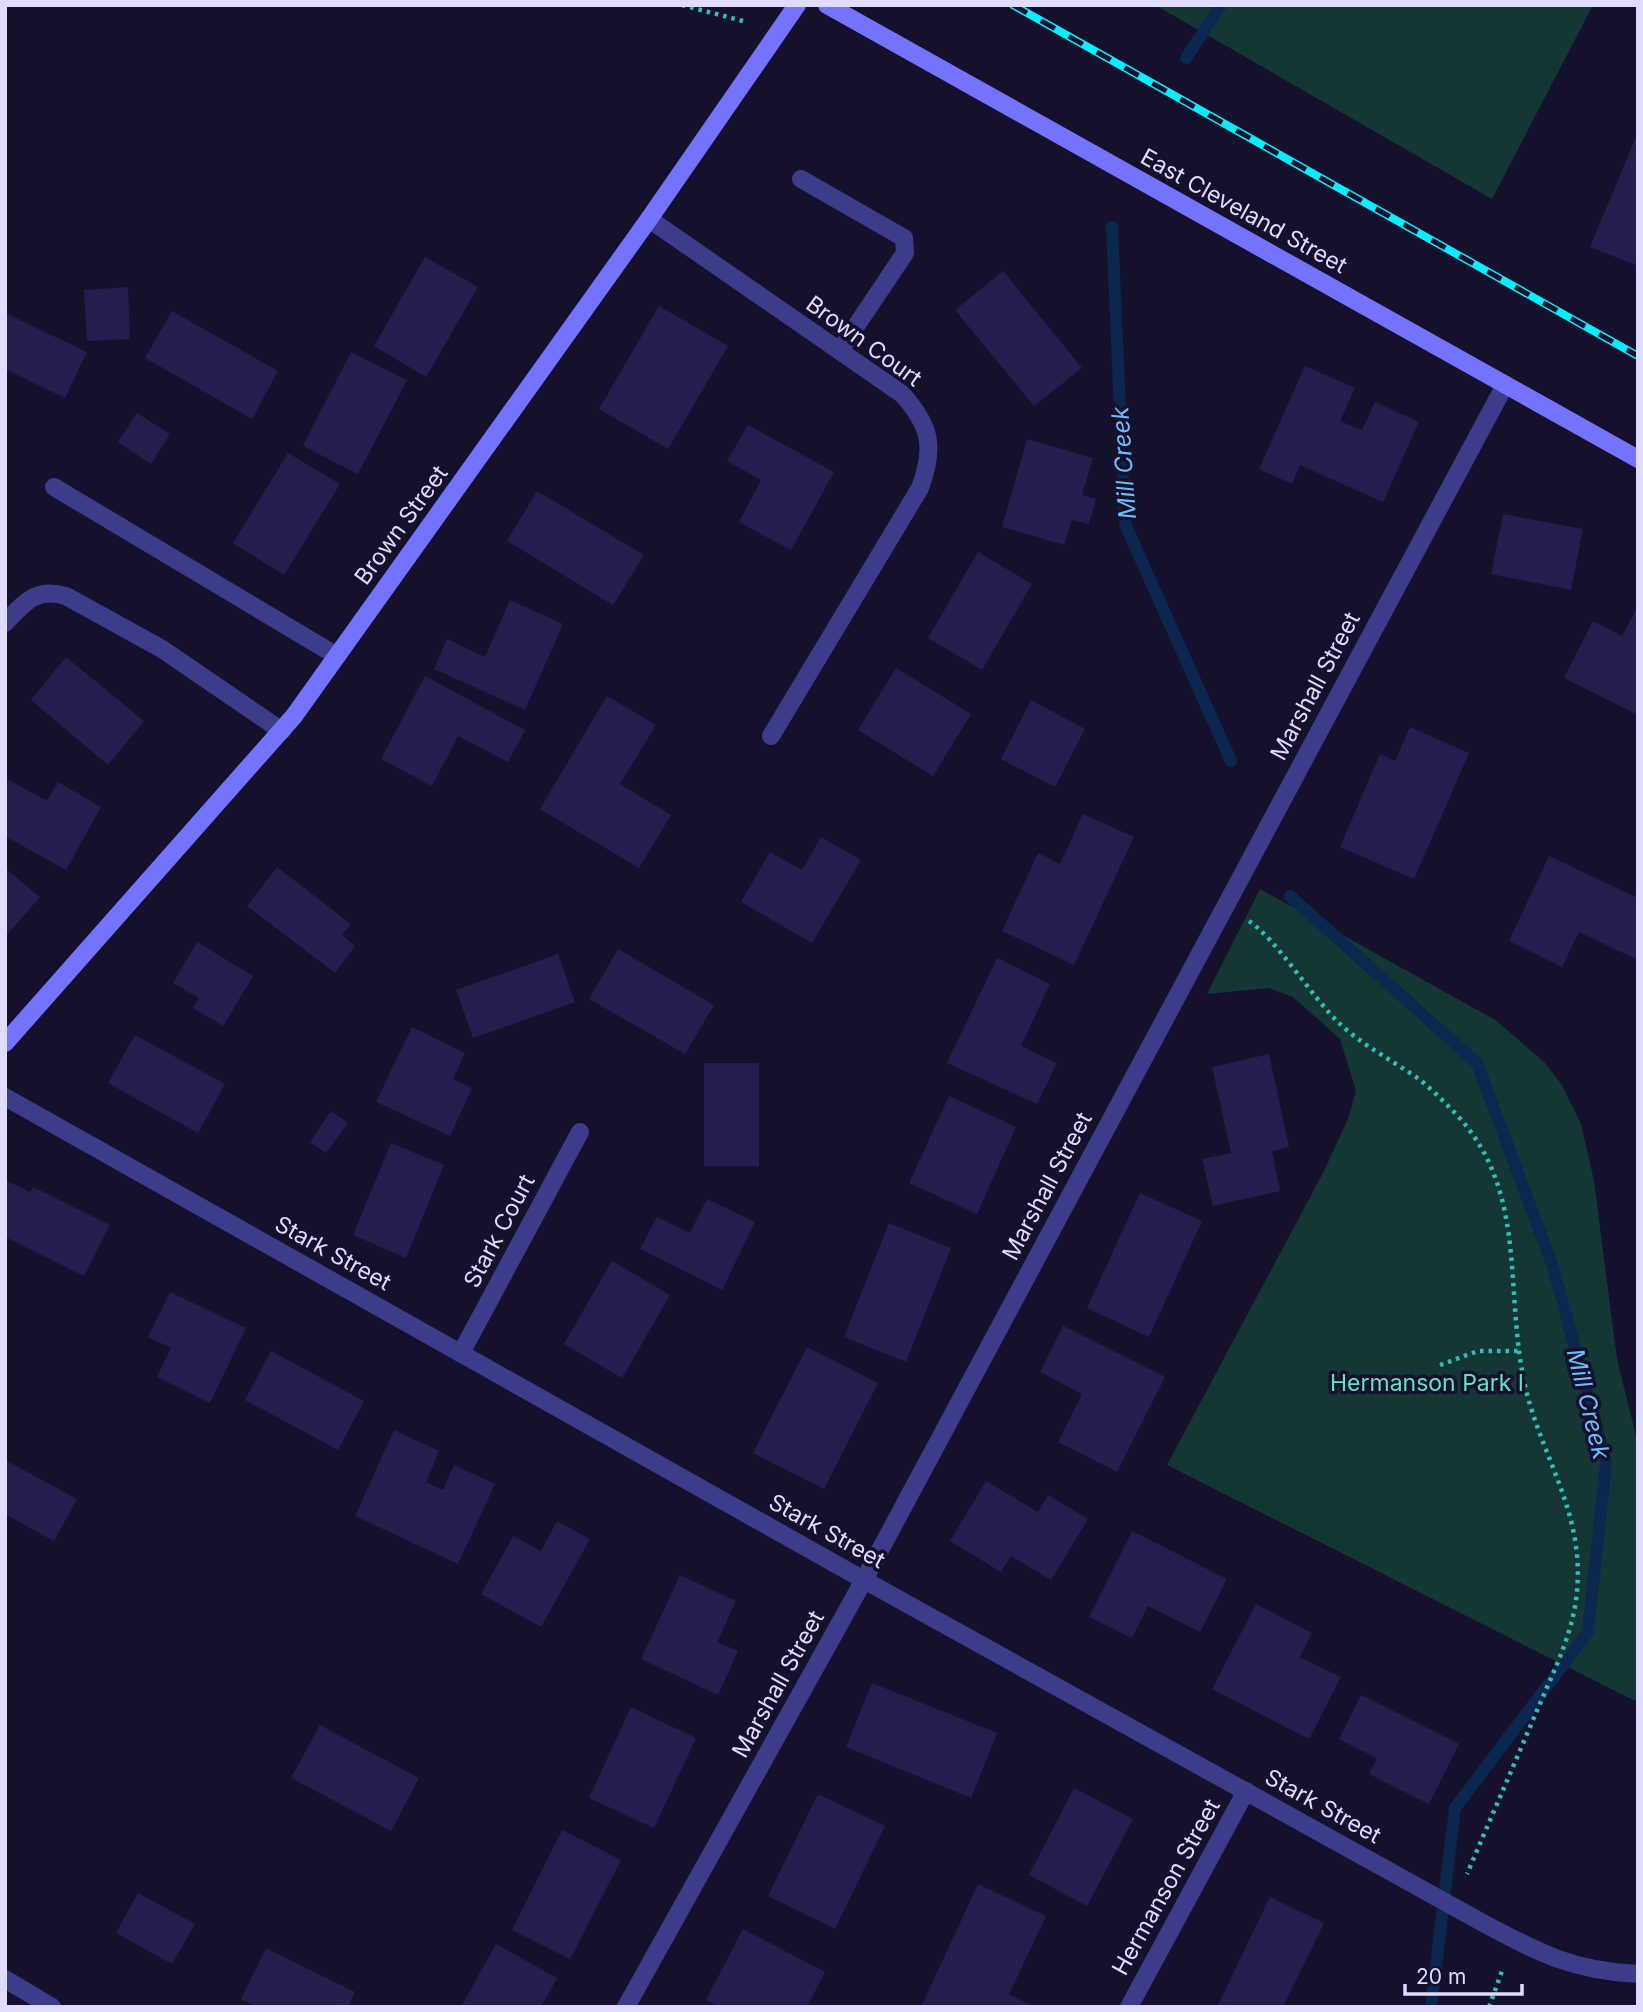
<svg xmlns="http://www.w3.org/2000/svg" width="1643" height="2012" viewBox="0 0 1643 2012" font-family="Inter,sans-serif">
	<rect width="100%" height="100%" fill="#15112c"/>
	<!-- green -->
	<g fill="#143634">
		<polygon points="1155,5 1593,5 1492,199"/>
		<polygon points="1260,889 1497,1021 1545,1063 1562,1085 1581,1124 1594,1181 1617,1359 1638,1444 1638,1694 1635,1701 1167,1465 1324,1171 1348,1119 1356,1091 1340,1039 1293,997 1269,988 1207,994"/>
	</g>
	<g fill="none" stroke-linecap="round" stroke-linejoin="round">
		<!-- stream -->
		<g stroke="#0c274f" stroke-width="12">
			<polyline points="1186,58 1221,5"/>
			<polyline points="1112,227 1125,524 1231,761"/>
			<polyline points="1290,896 1477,1063 1553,1267 1606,1462 1588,1632 1455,1808 1431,2007"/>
		</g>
	</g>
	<!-- building -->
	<g fill="#251d4d">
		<polygon points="1638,132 1638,266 1590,247"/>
		<polygon points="425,257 478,287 426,377 374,346"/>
		<polygon points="1003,271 1082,368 1034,406 955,310"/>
		<polygon points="128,287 130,339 87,341 84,290"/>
		<polygon points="659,306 728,346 668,449 599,409"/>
		<polygon points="172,311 278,371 252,419 145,358"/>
		<polygon points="5,313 87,352 65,398 5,369"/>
		<polygon points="351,352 407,380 358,474 303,446"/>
		<polygon points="1305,366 1355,388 1340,421 1362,430 1375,402 1419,422 1383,502 1300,465 1292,484 1259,469"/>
		<polygon points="137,413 170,434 151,464 118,442"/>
		<polygon points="748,425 834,472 791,550 739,522 761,480 727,461"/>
		<polygon points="1027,439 1093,458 1082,495 1096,499 1089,524 1072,520 1064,545 1002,527"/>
		<polygon points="288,453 340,484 284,575 233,543"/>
		<polygon points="537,491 644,555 613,605 507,541"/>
		<polygon points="1503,514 1583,529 1571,590 1491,574"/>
		<polygon points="978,552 1032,584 982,670 928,638"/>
		<polygon points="510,600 563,624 525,710 434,669 447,639 485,657"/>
		<polygon points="1638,606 1638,715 1564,678 1593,621 1622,636"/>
		<polygon points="66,657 144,721 108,765 31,700"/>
		<polygon points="896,668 971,714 933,776 858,730"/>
		<polygon points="425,676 525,730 508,762 458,736 432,786 381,759"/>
		<polygon points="607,696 656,725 620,784 671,815 639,868 540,809"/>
		<polygon points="1031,700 1085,729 1055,787 1001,759"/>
		<polygon points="1410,727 1469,753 1414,879 1340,847 1380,754 1395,761"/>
		<polygon points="9,780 47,801 58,782 101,807 66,870 5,836 5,788"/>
		<polygon points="1083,814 1134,837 1074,965 1002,931 1038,853 1060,864"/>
		<polygon points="821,837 861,860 812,943 741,902 770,852 802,870"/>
		<polygon points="1549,856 1638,898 1638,960 1579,932 1562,967 1509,941"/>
		<polygon points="277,867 351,924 342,935 355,946 335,973 247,906"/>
		<polygon points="5,868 40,897 5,937"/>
		<polygon points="197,942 253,976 223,1026 193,1008 199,998 173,983"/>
		<polygon points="618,949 714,1005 685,1054 589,999"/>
		<polygon points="558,954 575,1002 473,1038 456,990"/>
		<polygon points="997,958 1050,984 1021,1046 1057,1063 1037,1104 947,1063"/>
		<polygon points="412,1027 465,1053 453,1079 472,1088 450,1136 376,1102"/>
		<polygon points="135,1035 225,1084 198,1133 108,1083"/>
		<polygon points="1269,1054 1289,1147 1272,1151 1280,1191 1213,1206 1202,1159 1231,1153 1212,1067"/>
		<rect x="704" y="1063" width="55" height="103"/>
		<polygon points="949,1096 1016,1127 977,1214 909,1183"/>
		<polygon points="331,1111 348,1123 326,1153 310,1142"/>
		<polygon points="391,1143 444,1165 406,1258 353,1235"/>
		<polygon points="5,1180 30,1192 33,1187 110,1225 84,1276 5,1237"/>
		<polygon points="1140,1193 1202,1221 1149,1337 1087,1308"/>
		<polygon points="707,1199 755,1222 722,1290 640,1249 657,1217 690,1233"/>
		<polygon points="889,1223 951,1248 906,1362 844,1337"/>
		<polygon points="612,1261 670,1295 622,1378 564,1344"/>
		<polygon points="170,1292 246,1328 210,1403 157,1377 171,1348 148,1337"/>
		<polygon points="1063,1326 1165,1377 1117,1472 1058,1442 1082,1394 1040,1372"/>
		<polygon points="807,1347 878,1383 824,1489 753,1453"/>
		<polygon points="271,1351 364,1401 338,1450 245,1400"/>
		<polygon points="394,1430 439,1451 426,1482 443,1490 454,1465 495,1484 458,1564 355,1516"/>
		<polygon points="5,1460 77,1499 54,1541 5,1514"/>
		<polygon points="986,1481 1038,1512 1048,1495 1088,1519 1051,1580 1011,1556 1001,1572 950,1541"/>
		<polygon points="557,1521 590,1539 541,1627 481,1594 513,1536 541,1551"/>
		<polygon points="1132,1531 1227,1579 1200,1632 1148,1606 1132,1638 1089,1617"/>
		<polygon points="680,1575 736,1601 717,1642 738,1651 718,1695 641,1659"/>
		<polygon points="1256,1604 1312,1633 1300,1657 1341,1677 1309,1739 1212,1689"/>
		<polygon points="872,1683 997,1733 971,1798 846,1747"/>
		<polygon points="1361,1695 1459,1744 1429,1804 1369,1774 1377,1758 1339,1739"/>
		<polygon points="631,1707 696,1738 654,1828 589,1798"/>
		<polygon points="320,1725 419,1778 391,1831 291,1778"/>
		<polygon points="1074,1788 1133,1819 1087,1906 1029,1875"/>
		<polygon points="818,1794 885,1826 835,1929 768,1896"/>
		<polygon points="562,1830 621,1860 570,1959 512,1930"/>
		<polygon points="978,1884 1046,1916 1009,1994 1034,2007 921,2007"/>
		<polygon points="138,1893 195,1924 172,1964 116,1933"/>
		<polygon points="1270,1897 1324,1923 1283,2007 1217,2007"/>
		<polygon points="743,1929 825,1972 807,2007 719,2007 706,2000"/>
		<polygon points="496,1944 557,1978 541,2007 461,2007"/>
		<polygon points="266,1948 355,1992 348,2007 257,2007 241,1999"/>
	</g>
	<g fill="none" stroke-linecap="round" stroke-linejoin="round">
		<!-- path -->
		<g stroke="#2fc0b3" stroke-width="4.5" stroke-dasharray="3.5 5" stroke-linecap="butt">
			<polyline points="682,5 743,21"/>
			<path d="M1249 921C1277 940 1311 996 1339 1023 1362 1045 1390 1059 1416 1077 1430 1087 1443 1101 1456 1114 1531 1194 1502 1296 1527 1394 1546 1466 1587 1519 1576 1600 1571 1638 1551 1677 1536 1713 1513 1767 1490 1820 1467 1874"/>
			<polyline points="1440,1365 1478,1351 1518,1351"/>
			<polyline points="1489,2007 1502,1971"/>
		</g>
		<!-- lane -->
		<g stroke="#3c3c8b" stroke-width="18">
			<polyline points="801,179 904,238 905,253 840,350"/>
			<polyline points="54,487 337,656"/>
			<path d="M5 623C25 602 36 587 66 596L162 649 282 731"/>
		</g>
		<!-- street -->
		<g stroke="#3c3c8b" stroke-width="18">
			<path d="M649 219 902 394C931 426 935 448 920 488L771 736"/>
			<path d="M5 1097 864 1580 1483 1923C1539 1953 1573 1971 1638 1974"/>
			<polyline points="461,1353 580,1132"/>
			<polyline points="5,1979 52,2007"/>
			<polyline points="626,2007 864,1580 1505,385"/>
			<polyline points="1129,2007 1246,1791"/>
		</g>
		<!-- secondary -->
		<g stroke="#7373ff" stroke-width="18">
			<polyline points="827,5 1638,459"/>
			<polyline points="5,1043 294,716 649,219 797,5"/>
		</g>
		<!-- rail casing -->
		<g stroke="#08eeff" stroke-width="8">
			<polyline id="rail" points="1013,5 1638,356"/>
		</g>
		<!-- rail -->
		<use href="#rail" stroke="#15112c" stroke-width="5" stroke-dasharray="16" stroke-linecap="butt"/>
	</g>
	<g text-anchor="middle" stroke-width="7" stroke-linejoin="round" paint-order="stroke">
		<!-- street labels -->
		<g font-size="23" fill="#dfdcff" stroke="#15112c">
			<text transform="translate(1244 211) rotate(29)" y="8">East Cleveland Street</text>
			<text transform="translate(864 341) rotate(36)" y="8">Brown Court</text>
			<text transform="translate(401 525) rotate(-54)" y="8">Brown Street</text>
			<text transform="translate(1315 686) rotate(-62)" y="8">Marshall Street</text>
			<text transform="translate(1047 1186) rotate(-62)" y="8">Marshall Street</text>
			<text transform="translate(499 1231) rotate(-62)" y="8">Stark Court</text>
			<text transform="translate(333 1253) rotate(29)" y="8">Stark Street</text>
			<text transform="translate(827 1531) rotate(29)" y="8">Stark Street</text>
			<text transform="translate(778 1684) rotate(-61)" y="8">Marshall Street</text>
			<text transform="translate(1323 1806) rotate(29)" y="8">Stark Street</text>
			<text transform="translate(1166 1887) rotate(-61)" y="8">Hermanson Street</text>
		</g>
		<!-- park labels -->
		<g font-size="23" fill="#64e2bf" stroke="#15112c">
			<text x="1427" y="1391">Hermanson Park I</text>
		</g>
		<!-- water labels -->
		<g font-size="24" font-style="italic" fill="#6abeff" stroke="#15112c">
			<text transform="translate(1124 463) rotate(-94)" y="8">Mill Creek</text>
			<text transform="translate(1588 1404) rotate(76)" y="8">Mill Creek</text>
		</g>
	</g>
	<!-- border -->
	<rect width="1643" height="2012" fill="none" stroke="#dfdcff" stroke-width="14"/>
	<!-- scale -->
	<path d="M1405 1984v10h117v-10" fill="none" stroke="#dfdcff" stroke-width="3.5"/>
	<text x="1416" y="1984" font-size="21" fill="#dfdcff" stroke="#15112c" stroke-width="5" paint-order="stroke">20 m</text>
</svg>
